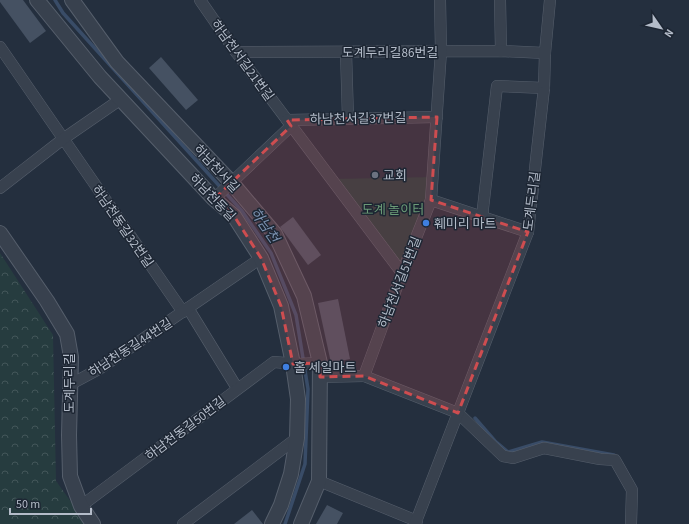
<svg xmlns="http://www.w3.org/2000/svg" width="689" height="524" viewBox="0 0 689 524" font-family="'Source Sans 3','Noto Sans KR',sans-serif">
	<defs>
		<pattern id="forest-crowns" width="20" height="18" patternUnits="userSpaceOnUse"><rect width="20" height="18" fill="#263c3f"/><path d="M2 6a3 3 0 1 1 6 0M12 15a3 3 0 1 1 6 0" fill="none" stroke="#435659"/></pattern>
	</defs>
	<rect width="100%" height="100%" fill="#242f3e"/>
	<!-- forest -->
	<polygon fill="url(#forest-crowns)" points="0,253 53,335 56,481 87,524 0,524"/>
	<!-- park -->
	<polygon fill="#263c3f" points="432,177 430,200 402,271 332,179"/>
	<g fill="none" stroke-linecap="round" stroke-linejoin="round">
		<!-- stream -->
		<g stroke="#394c67" stroke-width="3.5">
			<polyline points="55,0 63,13 242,211 271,253 296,315 308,389 305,464 285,524"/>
			<polyline points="475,418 495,441 508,452 542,442 614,455"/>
		</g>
	</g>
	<!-- building -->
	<g fill="#455162">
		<polygon points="0,0 23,0 46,31 30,43 0,2"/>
		<polygon points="161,57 198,100 186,110 149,68"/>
		<polygon points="293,217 321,255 308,265 280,227"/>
		<polygon points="338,299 350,359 331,363 318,303"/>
		<polygon points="327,505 343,513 337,524 316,524"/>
		<polygon points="252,510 263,524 234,524"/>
	</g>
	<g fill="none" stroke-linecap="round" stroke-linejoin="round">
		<!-- minor casing -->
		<g stroke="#565f6c" stroke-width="12">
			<g id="minor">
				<polyline points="200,0 236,52 402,273"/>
				<polyline points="500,0 501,51"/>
				<polyline points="0,47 183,312"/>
				<polyline points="236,52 501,51 545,53"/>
				<polyline points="346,52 348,118"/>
				<polyline points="287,120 437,117"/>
				<polyline points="0,188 63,139 121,99"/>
				<polyline points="214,199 291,126"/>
				<polyline points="431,200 528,232"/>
				<polyline points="482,217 497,86 544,88"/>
				<polyline points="188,308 237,388"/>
				<polyline points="364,376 458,413 503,456 513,458 544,448 600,459 615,460 632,490 631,524"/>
				<polyline points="320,377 364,376 402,273 431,200 441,51 440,0"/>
				<polyline points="71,384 99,369 261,258"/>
				<polyline points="319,481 417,521"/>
				<polyline points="81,506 274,362 297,364 320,363"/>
				<polyline points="183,524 297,438"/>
				<polyline points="415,524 528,232 544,88 545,53 550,0"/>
			</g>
		</g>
		<!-- tertiary casing -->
		<g stroke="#565f6c" stroke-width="16">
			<g id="tertiary">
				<polyline points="37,0 100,77 214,199 234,216 261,258 281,306 293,364 298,399 297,438 291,474 281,505 272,524"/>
				<polyline points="72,0 117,62 231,182 275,234 304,296 320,363 319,481 301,524"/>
				<polyline points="0,233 47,301 67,334 71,357 69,435 70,476 81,506 93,524"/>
			</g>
		</g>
		<!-- minor -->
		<use href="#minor" stroke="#38414e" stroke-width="11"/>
		<!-- tertiary -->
		<use href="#tertiary" stroke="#38414e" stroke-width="14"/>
	</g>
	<!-- marked area -->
	<path fill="#ce4d50" fill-opacity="0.2" stroke="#ce4d50" stroke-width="3" stroke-dasharray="8 5" stroke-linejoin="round" d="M437 117 431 200 528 232 458 413 364 376 320 377V363L293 364 281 306 261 258 234 216 214 199 291 126 287 120Z"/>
	<!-- markers -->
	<circle fill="#6b7280" stroke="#1d2633" stroke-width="1.5" cx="375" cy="175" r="4"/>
	<g fill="#3f7fe0" stroke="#1d2633" stroke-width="1.5">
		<circle cx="426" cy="223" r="4"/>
		<circle cx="286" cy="367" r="4"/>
	</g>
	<g text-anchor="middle" stroke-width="3" stroke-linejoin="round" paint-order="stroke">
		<!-- street labels -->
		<g font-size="13" fill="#b4bcc9" stroke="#1d2633">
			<text x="390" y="57">도계두리길86번길</text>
			<text transform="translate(243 60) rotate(54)" y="5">하남천서길21번길</text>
			<text transform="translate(358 118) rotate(-1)" y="5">하남천서길37번길</text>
			<text transform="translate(217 168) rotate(47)" y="5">하남천서길</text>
			<text transform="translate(213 197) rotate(46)" y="5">하남천동길</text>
			<text transform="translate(531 201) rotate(-83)" y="5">도계두리길</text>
			<text transform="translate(123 226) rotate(55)" y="5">하남천동길32번길</text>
			<text transform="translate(399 282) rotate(-69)" y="5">하남천서길51번길</text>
			<text transform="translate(130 347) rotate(-33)" y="5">하남천동길44번길</text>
			<text transform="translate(69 383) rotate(-90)" y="5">도계두리길</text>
			<text transform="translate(185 428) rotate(-37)" y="5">하남천동길50번길</text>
		</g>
		<!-- poi labels -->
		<g font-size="13" fill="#b4bcc9" stroke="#1d2633" text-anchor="start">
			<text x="383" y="180">교회</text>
			<text x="434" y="228">훼미리 마트</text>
			<text x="294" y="372">홀 세일마트</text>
		</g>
		<!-- park labels -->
		<g font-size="13" fill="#6b9a76" stroke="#1d2633">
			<text x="393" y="214">도계 놀이터</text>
		</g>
		<!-- water labels -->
		<g font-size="14" font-style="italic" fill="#7c92b1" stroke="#1d2633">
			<text transform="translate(265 225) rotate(55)" y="5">하남천</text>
		</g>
	</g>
	<!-- north arrow -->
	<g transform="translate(661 28) rotate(124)" stroke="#1d2633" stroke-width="3" paint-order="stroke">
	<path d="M0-3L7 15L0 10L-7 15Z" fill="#b4bcc9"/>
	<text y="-6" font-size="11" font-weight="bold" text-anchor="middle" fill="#b4bcc9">N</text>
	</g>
	<!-- scale -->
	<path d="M10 508v6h81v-6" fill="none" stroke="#b4bcc9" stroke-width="2"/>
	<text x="16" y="508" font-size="12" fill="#b4bcc9" stroke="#1d2633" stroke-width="3" paint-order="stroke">50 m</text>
</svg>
